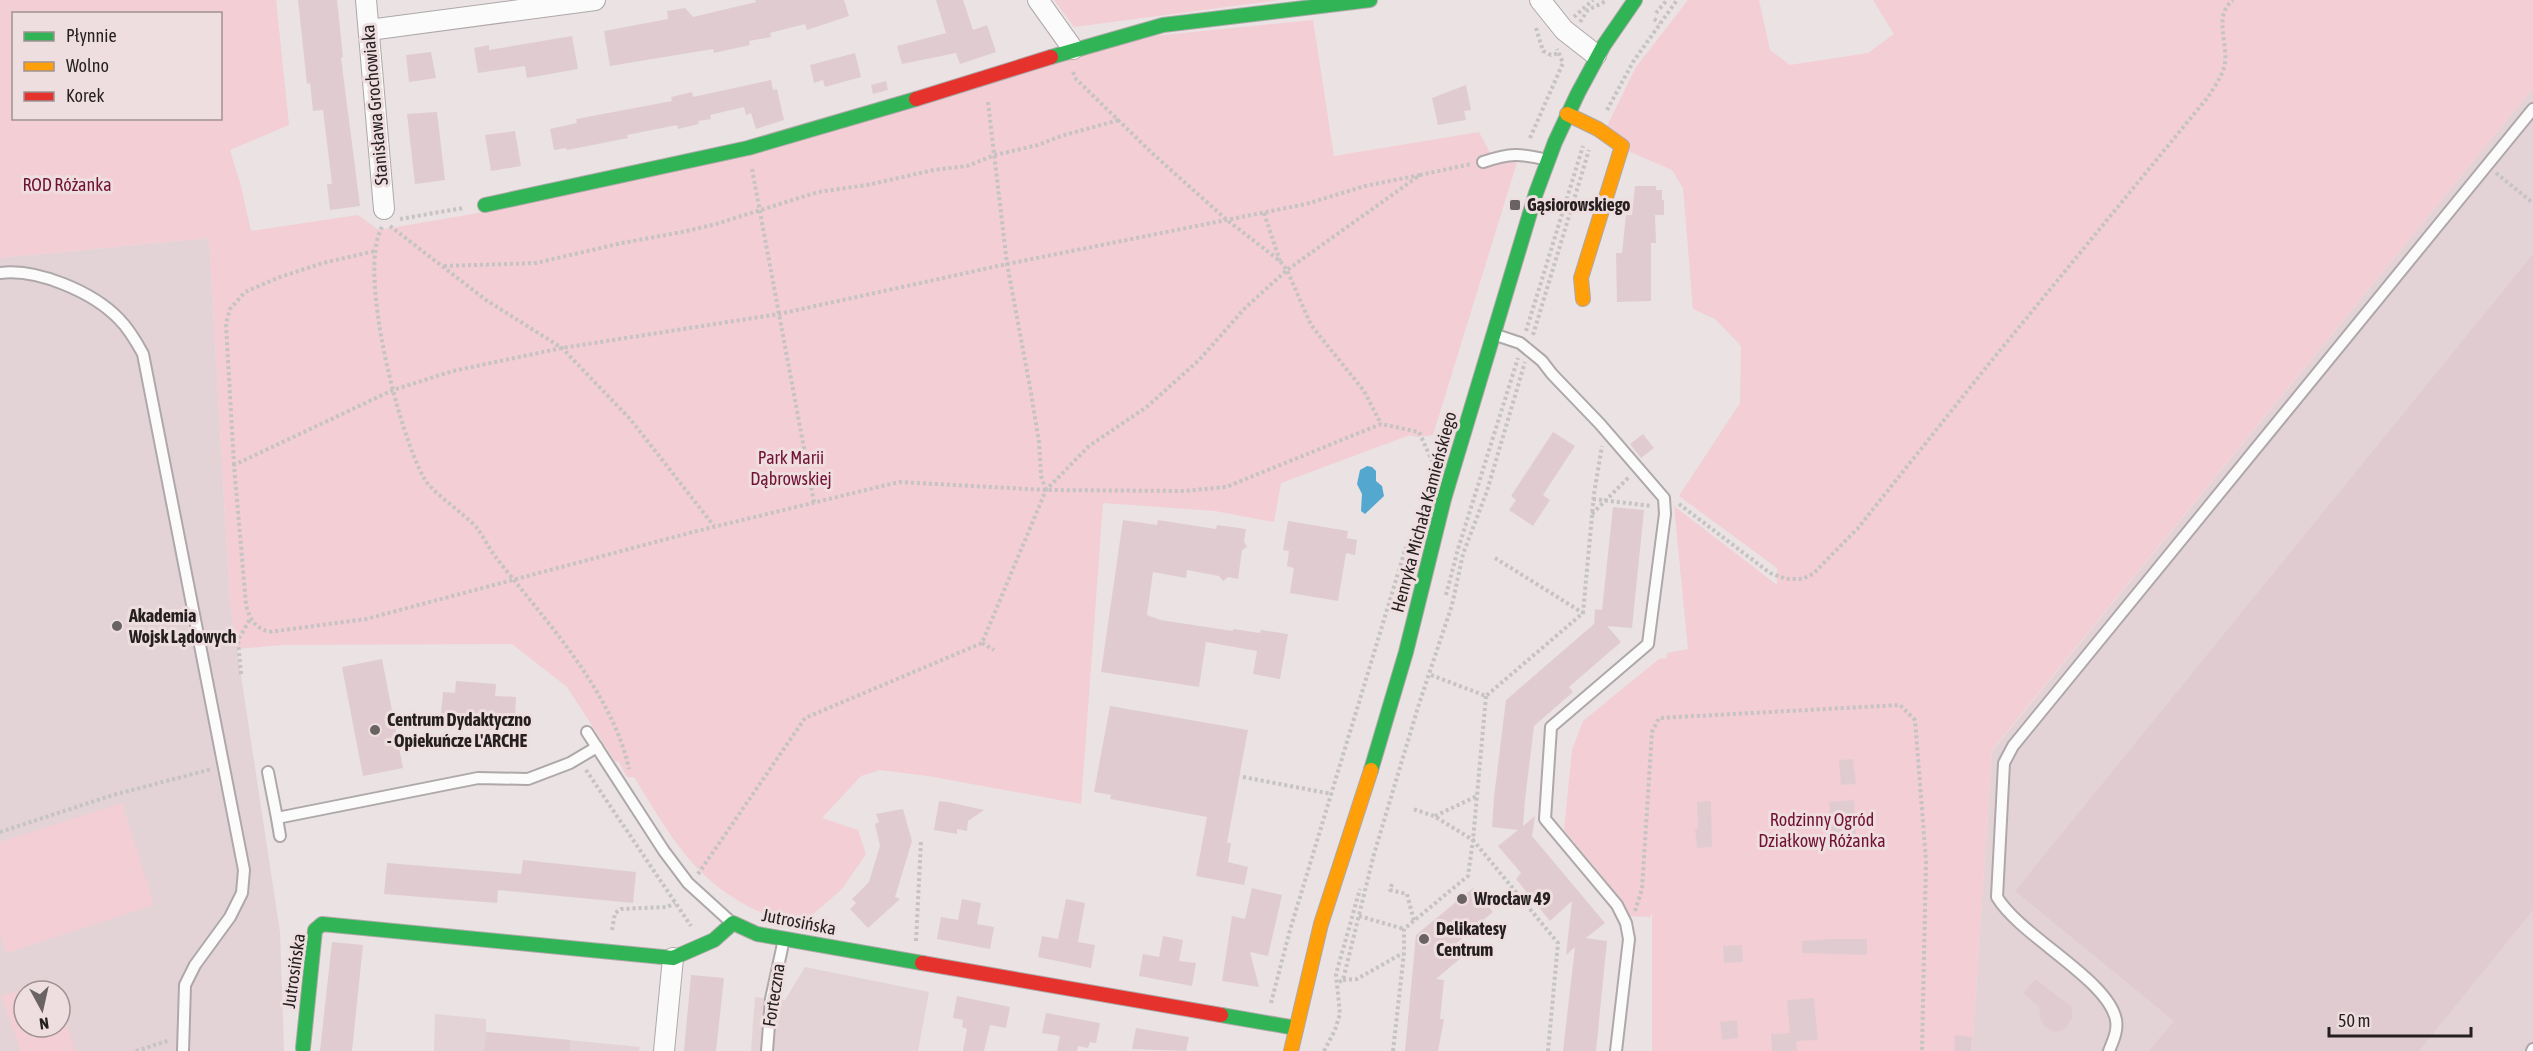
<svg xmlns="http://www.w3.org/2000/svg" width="2533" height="1051" viewBox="0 0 2533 1051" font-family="'Asap Condensed',sans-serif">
	<rect width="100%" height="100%" fill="#eae2e3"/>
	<!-- built -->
	<g fill="#e4d3d6" fill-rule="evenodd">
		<polygon points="2533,88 2533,1051 1972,1051 1992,751"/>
		<path d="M209 238 230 603 280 932 284 1051H0V258ZM24 991H60V1027H24Z"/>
		<polygon points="805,967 929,992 918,1051 751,1051 755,997 785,1000"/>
		<polygon points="435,1014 486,1019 486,1032 640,1047 639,1051 434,1051"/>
	</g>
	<!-- green -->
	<g fill="#f3ced5" fill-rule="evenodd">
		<path d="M0 0H276L289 125 230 150 241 186 251 231 358 215 379 230 508 208 1153 36 1313 20 1334 156 1479 132 1495 162 1518 159 1433 435 1417 437 1410 435 1281 483 1274 522 1215 511 1103 503 1081 804 928 776 880 770 861 776 822 818 858 830 866 854 842 889 802 924C789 920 774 918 762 913 695 883 671 837 634 777H627L619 762 615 761 567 687 512 644 282 645 237 649 230 603 209 238 0 258ZM14 14H220V118H14Z"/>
		<polygon points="1054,0 1280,0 1074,27"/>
		<polygon points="1688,0 1759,0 1770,50 1790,65 1868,53 1894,34 1873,0 2533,0 2533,88 1992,750 1972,1051 1652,1051 1652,913 1650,917 1630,916 1624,903 1564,830 1572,750 1583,721 1659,659 1667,658 1667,653 1688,649 1674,506 1777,585 1777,568 1679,496 1740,403 1741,346 1715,319 1693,309 1683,188 1672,170 1628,151 1607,126 1636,67"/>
		<polygon points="122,803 154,905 6,953 0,934 0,842"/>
		<polygon points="53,980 56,991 24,991 24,1027 60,1027 60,1004 75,1051 21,1051 1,996"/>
	</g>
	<!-- water -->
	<polygon fill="#54a8d0" points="1367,466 1372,467 1376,471 1376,481 1382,486 1384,496 1365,514 1361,511 1362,494 1357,484 1360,470"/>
	<!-- building -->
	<g fill="#e0ccd0">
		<polygon points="298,0 337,0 343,57 341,58 360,206 330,210 327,184 332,184 323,110 313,111 310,83 307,84"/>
		<polygon points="755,0 844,0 849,16 807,30 805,24 770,33 771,37 749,41 750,45 714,53 713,49 610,66 604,31 668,19 667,11 685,8 693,17 756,2"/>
		<polygon points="936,0 963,0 973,30 987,25 996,52 960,64 956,53 902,64 897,46 946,33"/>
		<polygon points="572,36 578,69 527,78 525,66 478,73 474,48 489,45 489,50"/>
		<polygon points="431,52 436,78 409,82 406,55"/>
		<polygon points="855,53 861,77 825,87 823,80 814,83 810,65"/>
		<polygon points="771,80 773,90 777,89 784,120 756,129 751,113 746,115 744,107 710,115 711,119 698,121 699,124 678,129 677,125 627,135 628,138 567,150 566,148 554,150 550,129 577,123 576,119 672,101 671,97 692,92 693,97"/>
		<polygon points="886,81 888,90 873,94 871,85"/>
		<polygon points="1466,85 1471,110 1464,111 1466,120 1438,125 1432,98"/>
		<polygon points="437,112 445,180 415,184 407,114"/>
		<polygon points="515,131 521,166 491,171 485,135"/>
		<polygon points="1635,186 1656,186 1656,190 1662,190 1662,200 1664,200 1664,215 1655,215 1656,243 1651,243 1651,301 1617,302 1616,253 1622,253 1626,215 1632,215"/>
		<polygon points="2533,254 2533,910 2419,1051 2149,1051 2174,1021 2015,891"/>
		<polygon points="1553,432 1575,446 1543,495 1550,500 1533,526 1509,510 1516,500 1511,496"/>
		<polygon points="1643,434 1654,448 1641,458 1630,444"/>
		<polygon points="1613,507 1644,510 1632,628 1607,626 1621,642 1569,687 1573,692 1534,726 1525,800 1523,826 1535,816 1532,836 1605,923 1586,938 1607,941 1596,1051 1563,1051 1575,947 1566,955 1572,901 1550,921 1516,879 1521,873 1498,846 1518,830 1492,827 1494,797 1506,700 1594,624 1595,609 1602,610"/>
		<polygon points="1123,520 1157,525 1158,520 1216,529 1217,525 1246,529 1244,541 1247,547 1242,550 1238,579 1228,577 1223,581 1219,576 1187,570 1186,578 1153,572 1147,615 1160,620 1233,631 1233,629 1260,633 1261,630 1288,634 1280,679 1253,674 1257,651 1206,642 1199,687 1101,672"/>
		<polygon points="1288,521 1348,531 1347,538 1357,540 1355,555 1346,553 1338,601 1290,593 1294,568 1287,566 1289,551 1283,550"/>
		<polygon points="382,659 403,768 363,776 342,667"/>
		<polygon points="456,681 496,684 495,696 516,697 515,719 494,718 493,730 453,727 454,715 441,714 443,692 455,693"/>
		<polygon points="1110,706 1248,730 1227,843 1231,843 1228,862 1248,867 1244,885 1196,876 1207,817 1110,799 1111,795 1094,792"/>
		<polygon points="1853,759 1856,784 1841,785 1839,760"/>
		<polygon points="1854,800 1856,834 1831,835 1829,802"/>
		<polygon points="939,801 948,802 984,810 968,821 967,831 957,829 957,834 934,830"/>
		<polygon points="1711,801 1712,847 1697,848 1695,829 1698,829 1697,802"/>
		<polygon points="903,809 912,841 895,897 900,899 868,928 850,909 856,903 852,899 869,882 880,846 875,824 879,822 876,814"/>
		<polygon points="523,860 636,872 633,903 498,890 497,903 384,894 387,863 521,874"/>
		<polygon points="1252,888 1282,895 1268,956 1250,952 1259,987 1222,981 1232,916 1245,919"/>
		<polygon points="1473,888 1493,912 1453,946 1462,957 1436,979 1444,980 1440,1019 1444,1019 1438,1051 1405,1051 1416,935"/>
		<polygon points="962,899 981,903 977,924 994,927 990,949 937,939 941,917 958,920"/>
		<polygon points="1066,899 1085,903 1078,942 1095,945 1091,968 1038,957 1042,936 1058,939"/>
		<polygon points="1163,936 1183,940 1179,961 1196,963 1192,986 1139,976 1143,954 1159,957"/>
		<polygon points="1831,939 1867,939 1867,955 1802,953 1802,941"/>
		<polygon points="332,942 363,945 352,1051 320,1051"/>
		<polygon points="1742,945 1743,962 1724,963 1723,946"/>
		<polygon points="691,975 724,978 716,1051 684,1051"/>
		<polygon points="2035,979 2071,1006 2073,1017 2064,1030 2054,1032 2044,1026 2039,1016 2040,1008 2023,993"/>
		<polygon points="957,996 1010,1007 1006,1028 990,1025 984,1051 963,1051 967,1029 962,1027 963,1020 953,1018"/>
		<polygon points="1814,998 1818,1040 1796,1041 1797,1051 1772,1051 1771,1034 1790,1033 1787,1000"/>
		<polygon points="1046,1013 1100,1023 1096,1043 1090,1042 1088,1048 1078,1046 1077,1051 1057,1051 1060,1036 1042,1033"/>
		<polygon points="1737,1020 1738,1038 1722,1040 1720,1022"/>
		<polygon points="1136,1028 1189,1037 1186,1051 1132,1049"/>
		<polygon points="486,1032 570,1040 570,1051 484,1051"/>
		<polygon points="1955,1035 1972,1037 1971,1051 1954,1051"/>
	</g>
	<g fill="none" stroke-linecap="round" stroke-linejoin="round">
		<!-- lane casing -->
		<g stroke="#aea8a9" stroke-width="14">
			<g id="lane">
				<path d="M1483 162C1510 153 1520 153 1547 160"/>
				<path d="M0 273C37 268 93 292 119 319 129 329 136 341 143 354L244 870 242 893 230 917 195 965 185 985 183 1051"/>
				<polyline points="1493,334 1520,343 1542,361 1552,374 1600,424 1664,498 1665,514 1648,644 1551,727 1545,819 1617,905 1626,923 1629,939 1616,1051"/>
				<polyline points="587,732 664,851 688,883 732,923"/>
				<polyline points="268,772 277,818 478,778 528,779 570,763 597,747"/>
				<polyline points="277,818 280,836"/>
				<polyline points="767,1051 771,999 784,939"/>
				<path d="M2109 1051C2113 1041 2118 1031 2116 1020 2109 980 2020 936 1997 897L2004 763 2013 746 2533 109"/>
				<polyline points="2532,1051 2533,1049"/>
			</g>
		</g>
		<!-- street casing -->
		<g stroke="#aea8a9" stroke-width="22">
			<g id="street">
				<polyline points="366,0 384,209"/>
				<polyline points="1038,0 1073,49"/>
				<polyline points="1540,0 1564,30 1596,55"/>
				<polyline points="369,30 595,0"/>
				<polyline points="664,1051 673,958"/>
			</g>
		</g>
		<!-- fast casing -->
		<g stroke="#aea8a9" stroke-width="16">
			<g id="fast">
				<polyline points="1051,57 1163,25 1370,0"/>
				<polyline points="485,205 748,148 916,99"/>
				<polyline points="1371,770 1406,652 1444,499 1536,193 1555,142 1578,93 1604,45 1635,0"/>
				<polyline points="1221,1015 1296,1028"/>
				<polyline points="303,1048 315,930 322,924 673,958 714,940 733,923 757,934 922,963"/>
			</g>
		</g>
		<!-- slow casing -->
		<g stroke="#aea8a9" stroke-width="16">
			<g id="slow">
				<polyline points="1567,114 1598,129 1622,146 1581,278 1583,299"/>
				<polyline points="1291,1051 1321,924 1371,770"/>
			</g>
		</g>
		<!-- jam casing -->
		<g stroke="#aea8a9" stroke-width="16">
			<g id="jam">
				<polyline points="916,99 1051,57"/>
				<polyline points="922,963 1221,1015"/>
			</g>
		</g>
		<!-- path -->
		<g stroke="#c5c3c3" stroke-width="4" stroke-dasharray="3 3" stroke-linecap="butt">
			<polyline points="1656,13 1667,0"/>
			<polyline points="1574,17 1593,0"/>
			<polyline points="1654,19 1660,23"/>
			<polyline points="1580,22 1588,10 1606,1"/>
			<polyline points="1536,28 1543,51 1551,55 1560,53"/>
			<polyline points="1073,72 1076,79 1153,154 1227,220 1280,261 1287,270 1311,325 1364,391 1381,424"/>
			<polyline points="988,102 1007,264 1030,387 1039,442 1041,476 1046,490"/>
			<polyline points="1607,110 1633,62 1677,0"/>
			<polyline points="1530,138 1563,63 1557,49"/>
			<polyline points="752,169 814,502"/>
			<polyline points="2496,173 2533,203"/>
			<path d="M1420 175 1365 186 1306 204 1007 264 779 314 562 348 453 371 393 390 234 465 246 605C250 619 254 627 269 632L366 619 693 532 899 482 1046 490 1184 491 1226 487 1381 424 1419 432 1432 461"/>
			<polyline points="1264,213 1280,261"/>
			<polyline points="400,219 463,208"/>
			<polyline points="390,226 486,300 562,348 631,420 714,526"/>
			<path d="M382 227C357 271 399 434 424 478 431 492 464 513 477 528 483 536 488 546 494 555 542 617 612 690 629 769"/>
			<polyline points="444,266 536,263 622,243 682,232 716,224 818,192 867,185 934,170 967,166 995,155 1038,145 1061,136 1119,120"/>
			<polyline points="1526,331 1583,146"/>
			<polyline points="1533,335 1589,150"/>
			<polyline points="234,465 226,324 230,309 245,292 280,277 323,263 375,251"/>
			<polyline points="1593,499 1652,506"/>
			<path d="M1679 504 1770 573 1786 579H1802L1813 574 1858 528 1988 365 2208 97C2214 87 2223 76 2225 63 2228 42 2213 16 2233 0"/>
			<polyline points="1592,514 1629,477"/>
			<polyline points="1495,558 1583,613"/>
			<polyline points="1446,595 1458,549 1518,358"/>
			<polyline points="982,643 994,650"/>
			<polyline points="241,674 238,640 250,619"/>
			<polyline points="1431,675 1486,696 1583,613 1594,494 1602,446"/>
			<polyline points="1486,696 1473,840 1558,943 1548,1051"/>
			<polyline points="586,770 691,926"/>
			<polyline points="1243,777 1332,794"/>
			<polyline points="1435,816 1477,796"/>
			<polyline points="0,832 113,795 212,769"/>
			<polyline points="698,874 805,718 982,643 1046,490 1089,446 1148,406 1199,360 1245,308 1287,270 1420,175 1471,164"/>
			<polyline points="1392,884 1390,890 1407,894 1414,921"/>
			<polyline points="1635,911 1642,889 1652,732 1659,718 1900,705 1915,720 1926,861 1922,1051"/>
			<polyline points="1359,916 1404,929"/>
			<polyline points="612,930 615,913 621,909 667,907 675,903"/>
			<polyline points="916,941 921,841"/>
			<polyline points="1343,980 1357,979 1403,953"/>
			<polyline points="1339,982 1343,980 1374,854 1419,704 1452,605 1463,554 1487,491 1525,362"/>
			<polyline points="1271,1003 1290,930 1406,547"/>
			<polyline points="136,1051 170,1040"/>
			<polyline points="1324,1051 1335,1030 1340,1014 1336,974 1360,889"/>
			<polyline points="1393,1051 1404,953 1404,929 1468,876 1473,840 1434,816 1413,809"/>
		</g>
		<!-- lane -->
		<use href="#lane" stroke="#fcfbfb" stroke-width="10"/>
		<!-- street -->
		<use href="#street" stroke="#fcfbfb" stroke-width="20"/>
		<!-- fast -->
		<use href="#fast" stroke="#30b455" stroke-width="14"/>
		<!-- slow -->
		<use href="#slow" stroke="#ff9f0a" stroke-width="14"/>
		<!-- jam -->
		<use href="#jam" stroke="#e5322d" stroke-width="14"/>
	</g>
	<!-- markers -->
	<g fill="#6a6364" stroke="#eedee0" stroke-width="2">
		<rect x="1509" y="199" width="12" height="12" rx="3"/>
		<circle cx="117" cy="626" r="6"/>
		<circle cx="375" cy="730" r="6"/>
		<circle cx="1462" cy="899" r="6"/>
		<circle cx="1424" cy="939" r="6"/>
	</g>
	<g text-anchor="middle" stroke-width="6" stroke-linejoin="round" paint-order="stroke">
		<!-- street labels -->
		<g font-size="18" fill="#251f20" stroke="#eedee0">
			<text transform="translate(375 105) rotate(-95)" y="6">Stanisława Grochowiaka</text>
			<text transform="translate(1424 512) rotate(-75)" y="6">Henryka Michała Kamieńskiego</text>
			<text transform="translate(799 922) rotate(11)" y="6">Jutrosińska</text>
			<text transform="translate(294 971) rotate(-82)" y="6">Jutrosińska</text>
			<text transform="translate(774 995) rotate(-81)" y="6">Forteczna</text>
		</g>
		<!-- park labels -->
		<g font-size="18" fill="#701233" stroke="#eedee0">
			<text x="67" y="191">ROD Różanka</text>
			<text x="791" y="464">Park Marii<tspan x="791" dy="21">Dąbrowskiej</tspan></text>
			<text x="1822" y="826">Rodzinny Ogród<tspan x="1822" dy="21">Działkowy Różanka</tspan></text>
		</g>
		<!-- poi labels -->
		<g font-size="18" font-weight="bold" fill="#251f20" stroke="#eedee0" text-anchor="start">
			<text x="1527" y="211">Gąsiorowskiego</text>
			<text x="129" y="622">Akademia<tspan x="129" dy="21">Wojsk Lądowych</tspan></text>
			<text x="387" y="726">Centrum Dydaktyczno<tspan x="387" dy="21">- Opiekuńcze L'ARCHE</tspan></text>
			<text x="1474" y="905">Wrocław 49</text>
			<text x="1436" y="935">Delikatesy<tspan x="1436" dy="21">Centrum</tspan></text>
		</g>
	</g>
	<!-- legend -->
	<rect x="12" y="12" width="210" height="108" fill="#eedee0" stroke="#9e9293" stroke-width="1.5"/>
	<rect x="24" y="32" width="30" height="9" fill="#30b455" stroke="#9e9293" stroke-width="1.5"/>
	<text x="66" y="42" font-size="18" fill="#251f20">Płynnie</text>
	<rect x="24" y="62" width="30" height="9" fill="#ff9f0a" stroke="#9e9293" stroke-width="1.5"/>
	<text x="66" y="72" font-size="18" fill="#251f20">Wolno</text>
	<rect x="24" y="92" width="30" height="9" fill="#e5322d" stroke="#9e9293" stroke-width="1.5"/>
	<text x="66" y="102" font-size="18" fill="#251f20">Korek</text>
	<!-- north arrow -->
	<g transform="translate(42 1009) rotate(172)"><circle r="28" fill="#eedee0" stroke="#9e9293" stroke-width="1.5"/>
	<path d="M0-4.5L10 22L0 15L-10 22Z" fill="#6a6364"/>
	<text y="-9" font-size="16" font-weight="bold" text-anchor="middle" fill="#251f20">N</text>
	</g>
	<!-- scale -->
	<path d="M2329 1027v9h142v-9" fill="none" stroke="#251f20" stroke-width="3"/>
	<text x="2338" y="1027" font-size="18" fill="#251f20" stroke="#eedee0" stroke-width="4.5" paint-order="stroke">50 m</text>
</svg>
